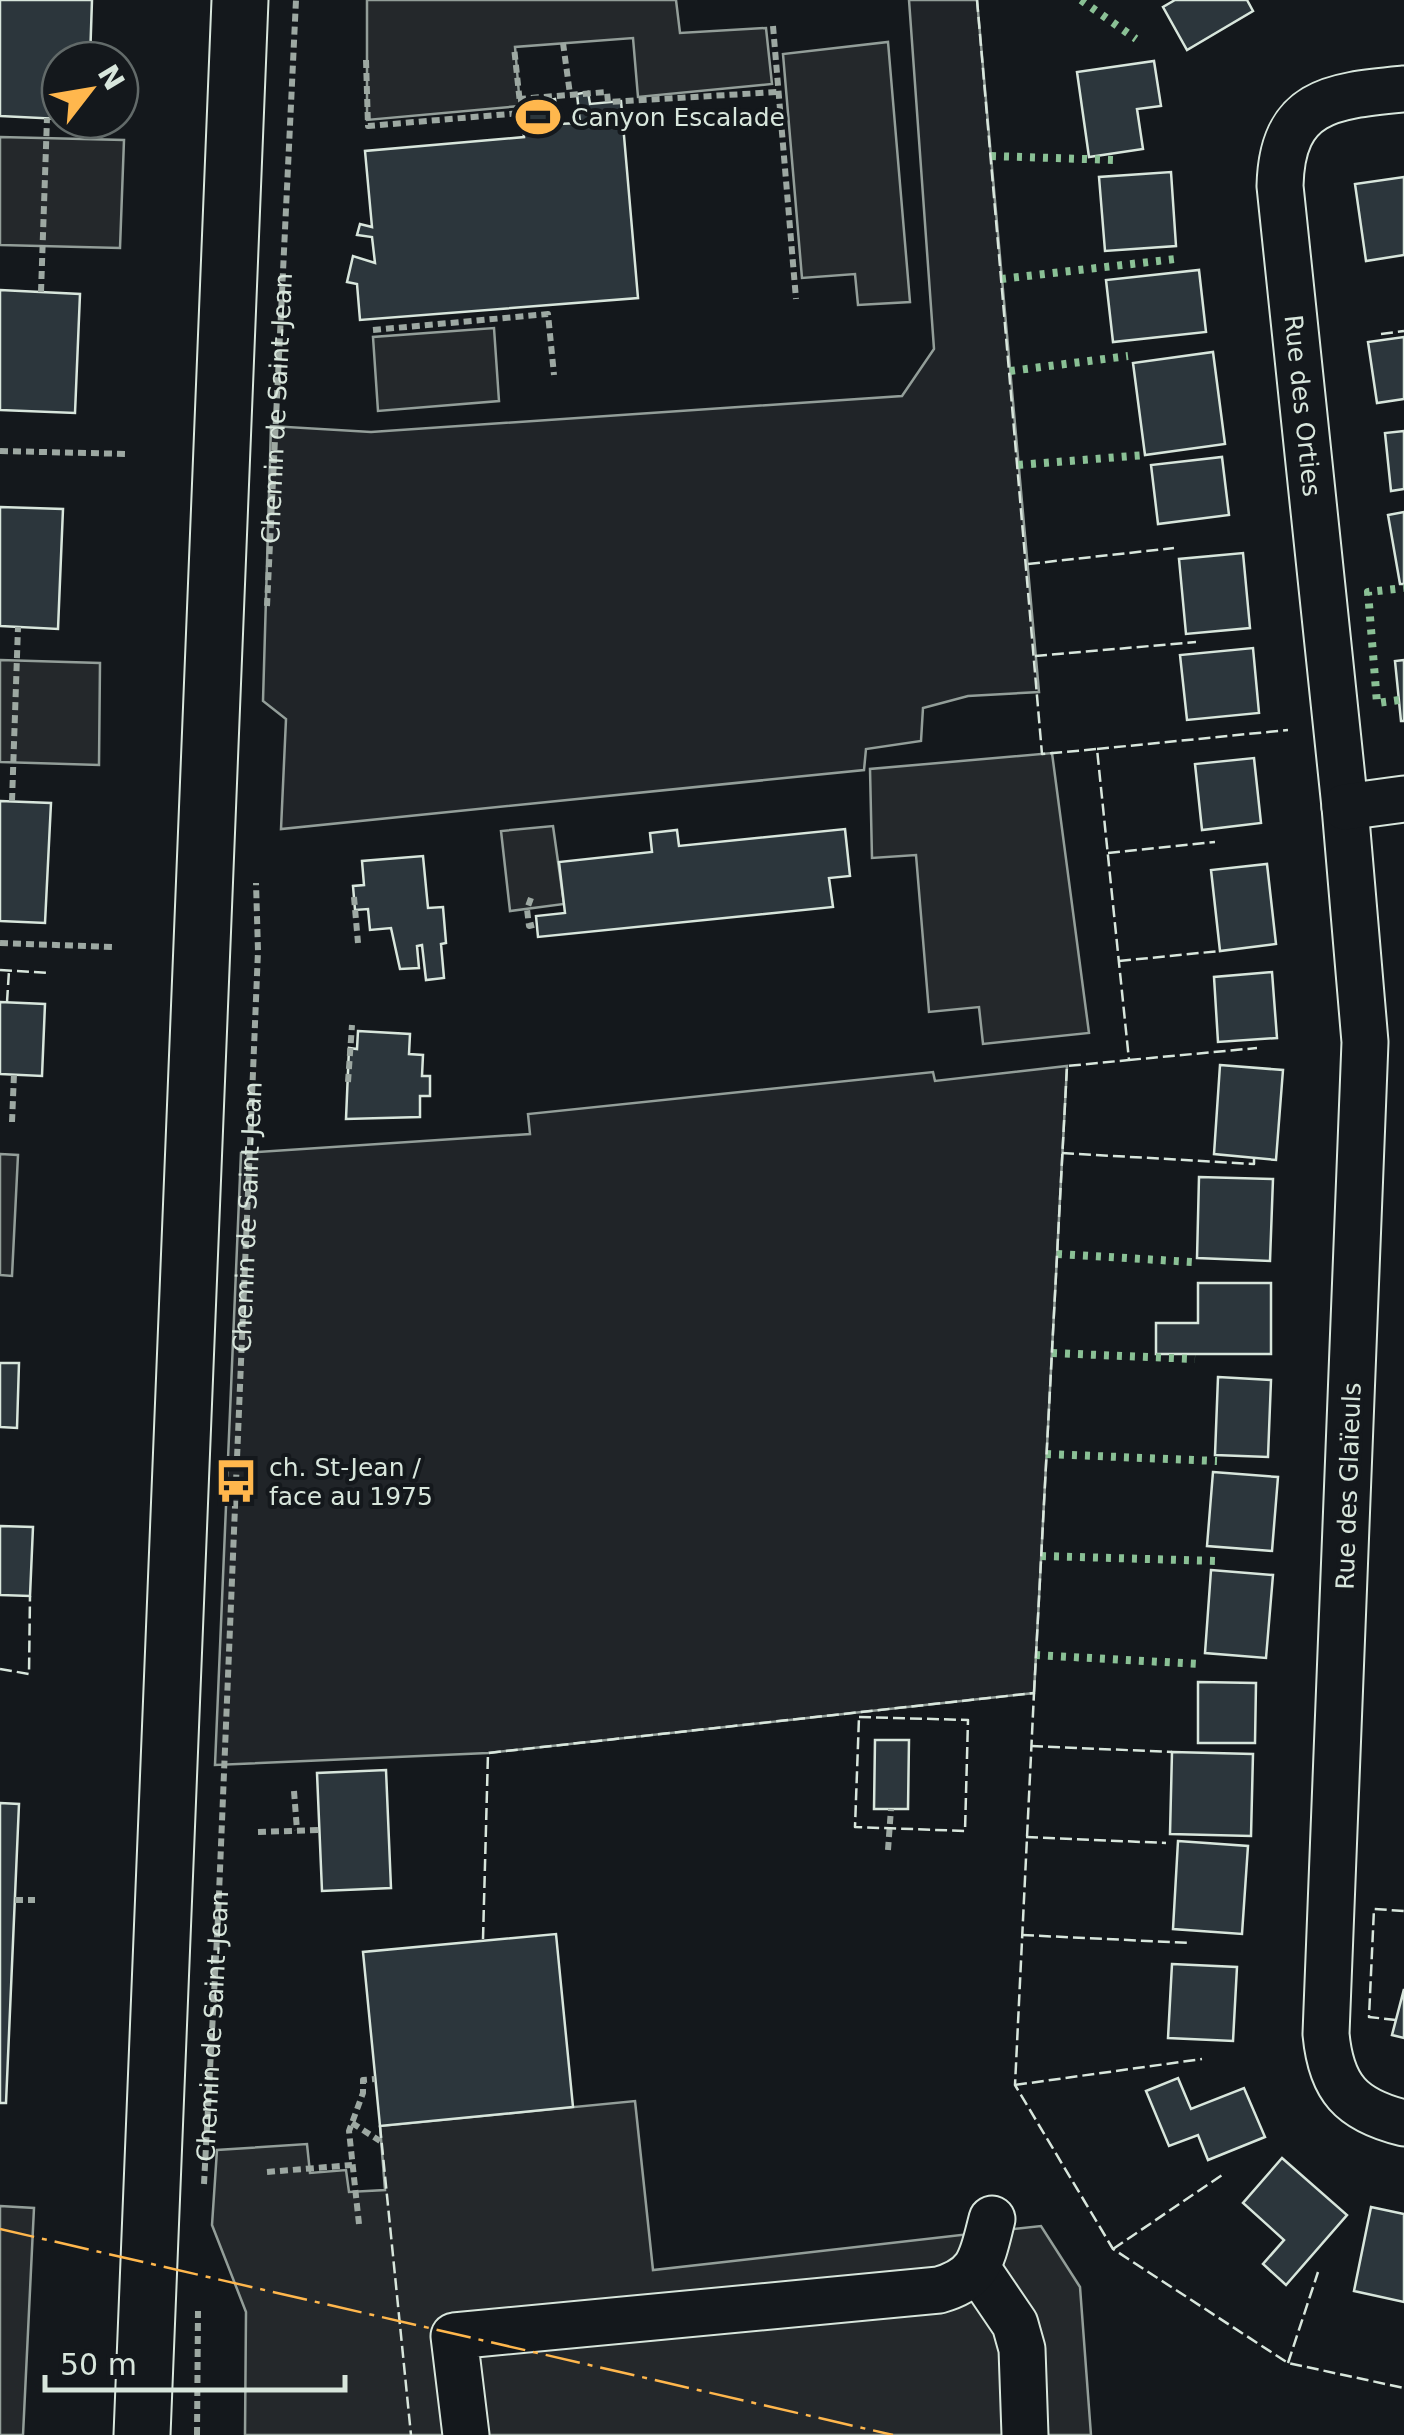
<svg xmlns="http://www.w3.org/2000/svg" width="1404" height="2435" viewBox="0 0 1404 2435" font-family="'DejaVu Sans',sans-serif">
	<rect width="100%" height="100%" fill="#14181c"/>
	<!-- green -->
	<g fill="#202428" stroke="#939e99" stroke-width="2.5">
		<polygon points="909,0 977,0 1039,692 968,696 923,708 921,741 866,749 864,770 281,829 286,719 263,701 271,426 371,432 902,396 934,349"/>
		<polygon points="1067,1066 1034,1693 488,1753 215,1765 241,1153 530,1134 528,1114 933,1072 935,1081"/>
	</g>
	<!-- parking -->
	<g fill="#24282b" stroke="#939e99" stroke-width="2.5">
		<polygon points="367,0 676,0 680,33 766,28 772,84 638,97 633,38 515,47 520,106 367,120"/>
		<polygon points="888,42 910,302 858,305 855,274 802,278 783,54"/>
		<polygon points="0,137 124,140 120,248 0,245"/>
		<polygon points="494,328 499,401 378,411 373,337"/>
		<polygon points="0,660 100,663 99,765 0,762"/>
		<polygon points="1052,753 1089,1033 983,1044 979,1007 929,1012 916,855 872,858 870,769"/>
		<polygon points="553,826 564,904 510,911 501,831"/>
		<polygon points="0,1154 18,1155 12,1276 0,1275"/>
		<polygon points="635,2101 653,2270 1041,2226 1080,2287 1091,2435 245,2435 246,2312 212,2225 217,2150 307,2144 310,2173 346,2170 349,2192 385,2190 380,2126"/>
		<polygon points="0,2206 34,2208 23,2435 0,2435"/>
	</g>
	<!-- building -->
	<g fill="#2c363c" stroke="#d8e6dc" stroke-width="2.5">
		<polygon points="0,0 92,0 90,60 60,60 60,119 0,116"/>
		<polygon points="1175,0 1247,0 1253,11 1187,50 1163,7"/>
		<polygon points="1154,61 1161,106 1137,109 1143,149 1089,157 1077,72"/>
		<polygon points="588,92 590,104 621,101 638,298 360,320 357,284 347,282 353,256 375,263 372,237 357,235 360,224 372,227 365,151 524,137 520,106 555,99 558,124 580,123 577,94"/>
		<polygon points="1171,172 1176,246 1105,251 1099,177"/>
		<polygon points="1404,177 1404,255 1366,261 1355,184"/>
		<polygon points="1199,270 1206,332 1113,342 1106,280"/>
		<polygon points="0,290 80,294 75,413 0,410"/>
		<polygon points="1404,337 1404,399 1377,403 1368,342"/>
		<polygon points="1213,352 1225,444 1145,455 1133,363"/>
		<polygon points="1404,431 1404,489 1391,491 1385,433"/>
		<polygon points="1222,457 1229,515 1158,524 1151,465"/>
		<polygon points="0,507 63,509 58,629 0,626"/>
		<polygon points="1404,512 1404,584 1400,584 1388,515"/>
		<polygon points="1243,553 1250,628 1186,634 1179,559"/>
		<polygon points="1253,648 1259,713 1187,720 1180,655"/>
		<polygon points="1404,660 1404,721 1401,721 1395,661"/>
		<polygon points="1254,758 1261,823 1202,830 1195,764"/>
		<polygon points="0,801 51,803 45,923 0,921"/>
		<polygon points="845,829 850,876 829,878 833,907 538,937 536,916 565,913 559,862 652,852 650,833 677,830 679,846"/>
		<polygon points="423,856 428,908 443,907 446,943 441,944 444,978 426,980 422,945 417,946 419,968 400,969 391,928 370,930 368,909 355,910 353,886 364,885 362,861"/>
		<polygon points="1267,864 1276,944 1220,951 1211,870"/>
		<polygon points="1272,972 1277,1038 1218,1042 1214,977"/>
		<polygon points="0,1002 45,1004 42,1076 0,1074"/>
		<polygon points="358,1031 410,1034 409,1054 423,1055 422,1076 430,1076 430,1096 420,1096 420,1117 346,1119 349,1048 357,1049"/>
		<polygon points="1220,1065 1283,1070 1276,1160 1214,1154"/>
		<polygon points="1199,1177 1273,1179 1270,1261 1197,1258"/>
		<polygon points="1198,1283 1271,1283 1271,1354 1156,1354 1156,1323 1198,1323"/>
		<polygon points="0,1363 19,1363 17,1428 0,1427"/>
		<polygon points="1218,1377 1271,1380 1268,1457 1215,1455"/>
		<polygon points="1213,1472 1278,1477 1272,1551 1207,1546"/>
		<polygon points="0,1526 33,1527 30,1596 0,1595"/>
		<polygon points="1211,1570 1273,1575 1266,1658 1205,1653"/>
		<polygon points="1198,1682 1256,1683 1255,1743 1198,1743"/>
		<polygon points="875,1740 909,1740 908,1809 874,1809"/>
		<polygon points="1172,1752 1253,1754 1251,1836 1170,1834"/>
		<polygon points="386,1770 391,1888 322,1891 317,1773"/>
		<polygon points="0,1803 19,1804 6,2103 0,2103"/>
		<polygon points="1178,1841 1248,1846 1242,1934 1173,1929"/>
		<polygon points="556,1934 573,2107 380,2126 363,1952"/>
		<polygon points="1172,1964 1237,1967 1233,2041 1168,2038"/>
		<polygon points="1404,1989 1404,2038 1392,2035"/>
		<polygon points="1178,2078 1191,2109 1244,2088 1265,2137 1208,2160 1198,2135 1169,2146 1146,2091"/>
		<polygon points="1282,2158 1347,2215 1286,2285 1263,2264 1284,2240 1243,2203"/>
		<polygon points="1371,2207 1404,2214 1404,2302 1354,2291"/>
	</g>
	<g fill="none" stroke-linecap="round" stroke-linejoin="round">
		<!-- minor casing -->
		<g stroke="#d8e6dc" stroke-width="49">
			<g id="minor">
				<path id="s3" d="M1404 89C1331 96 1282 100 1280 186L1345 807 1365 1042 1326 2034C1331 2088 1351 2110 1404 2123"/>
				<polyline points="1345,807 1404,799"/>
				<polyline points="977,2268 1015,2324 1022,2349 1025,2435"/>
				<path d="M466 2435 454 2336 939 2290C981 2278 982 2258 992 2219"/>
			</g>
		</g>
		<!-- major casing -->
		<g stroke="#d8e6dc" stroke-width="59">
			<polyline id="major" points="142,2435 240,0"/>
		</g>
		<!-- path -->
		<g stroke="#9da8a2" stroke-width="6" stroke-dasharray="8 5" stroke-linecap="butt">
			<polyline points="773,26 796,299"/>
			<polyline points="563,43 570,94"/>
			<polyline points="366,60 368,126 521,113 514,47"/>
			<polyline points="518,99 607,92 608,102 778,92"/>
			<polyline points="41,292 47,118"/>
			<polyline points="373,330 548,314 554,375"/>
			<polyline points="0,451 129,454"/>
			<path id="s1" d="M267 606 296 0"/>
			<polyline points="12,801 18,627"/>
			<polyline points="354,897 358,943"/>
			<polyline points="531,898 527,909 529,926 537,924"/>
			<polyline points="0,943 112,947"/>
			<polyline points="348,1082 352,1025"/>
			<polyline points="12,1122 14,1074"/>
			<polyline points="294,1791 297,1830"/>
			<polyline points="258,1832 319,1830"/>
			<polyline points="888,1850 891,1809"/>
			<polyline points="15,1900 35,1900"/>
			<polyline points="352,2123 380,2141"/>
			<polyline points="267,2172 352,2165"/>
			<path id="s2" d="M204 2184 218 1918 258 951 256 883"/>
			<polyline points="359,2224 349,2131 363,2093 363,2080 375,2079"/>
			<polyline points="197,2435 198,2311"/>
		</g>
		<!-- minor -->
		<use href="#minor" stroke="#14181c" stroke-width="45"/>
		<!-- major -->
		<use href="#major" stroke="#14181c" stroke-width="55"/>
		<!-- hedge -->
		<g stroke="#8ac095" stroke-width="8" stroke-dasharray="5 8" stroke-linecap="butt">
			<polyline points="1081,0 1136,39"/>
			<polyline points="991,156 1116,160"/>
			<polyline points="1001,279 1175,259"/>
			<polyline points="1010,371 1128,356"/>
			<polyline points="1018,465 1145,455"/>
			<polyline points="1399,700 1377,703 1368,592 1404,588"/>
			<polyline points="1057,1254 1193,1262"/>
			<polyline points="1052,1353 1195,1359"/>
			<polyline points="1046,1454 1217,1461"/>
			<polyline points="1041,1556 1218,1561"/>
			<polyline points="1035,1655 1200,1664"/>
		</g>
		<!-- fence -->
		<g stroke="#d8e6dc" stroke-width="2.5" stroke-dasharray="12 5" stroke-linecap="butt">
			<polyline points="977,0 1042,754 1097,749 1129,1060 1067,1066 1034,1693"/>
			<polyline points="1381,334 1404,331"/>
			<polyline points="1028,564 1174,548"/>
			<polyline points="1035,656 1196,642"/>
			<polyline points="1097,749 1288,730"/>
			<polyline points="1108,853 1215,842"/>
			<polyline points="1119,961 1220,951"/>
			<polyline points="0,970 49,973"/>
			<polyline points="7,1002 9,971"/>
			<polyline points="1129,1060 1257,1048"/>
			<polyline points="1062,1153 1254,1164 1254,1158"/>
			<polyline points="0,1669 29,1674 30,1596"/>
			<polygon points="859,1717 968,1720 965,1831 855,1827"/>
			<polyline points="1031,1746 1172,1752"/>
			<polyline points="1026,1837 1166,1843"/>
			<polyline points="1022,1935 1190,1943"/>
			<polyline points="483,1939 488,1753 1034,1693 1015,2085 1113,2249 1288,2363 1404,2388"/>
			<polyline points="1396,2020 1369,2017 1374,1909 1404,1911"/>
			<polyline points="1015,2085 1202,2059"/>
			<polyline points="380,2126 411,2435"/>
			<polyline points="1113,2249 1222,2175"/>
			<polyline points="1288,2363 1318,2272"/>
		</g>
		<!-- power -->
		<polyline stroke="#ffb74d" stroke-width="2.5" stroke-dasharray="35 8 5 8" stroke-linecap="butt" points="0,2229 893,2435"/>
	</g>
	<!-- icons -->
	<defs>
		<g id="stadium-bare" transform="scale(3.45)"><path d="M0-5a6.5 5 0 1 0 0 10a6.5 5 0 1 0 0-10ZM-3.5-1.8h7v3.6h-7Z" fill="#ffb74d" stroke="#14181c" stroke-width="2.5" paint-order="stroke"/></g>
		<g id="bus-bare" transform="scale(3.45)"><path d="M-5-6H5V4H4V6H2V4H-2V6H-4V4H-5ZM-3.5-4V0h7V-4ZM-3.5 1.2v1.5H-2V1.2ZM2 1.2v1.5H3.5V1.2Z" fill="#ffb74d" stroke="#14181c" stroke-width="2.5" paint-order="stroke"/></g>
	</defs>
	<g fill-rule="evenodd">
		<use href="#stadium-bare" x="538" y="117"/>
		<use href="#bus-bare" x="236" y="1481"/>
	</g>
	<g text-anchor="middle" stroke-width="8" stroke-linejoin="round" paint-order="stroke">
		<!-- poi labels -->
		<g font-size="25" fill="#d8e6dc" stroke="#14181c" text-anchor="start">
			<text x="571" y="126">Canyon Escalade</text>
			<text x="269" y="1476">ch. St-Jean /<tspan x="269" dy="29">face au 1975</tspan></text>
		</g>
		<!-- street labels -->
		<g font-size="25" fill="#d8e6dc" stroke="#14181c">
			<text dy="9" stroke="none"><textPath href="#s3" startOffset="402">Rue des Orties</textPath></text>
			<text dy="9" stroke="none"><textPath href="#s1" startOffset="198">Chemin de Saint-Jean</textPath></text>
			<text dy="9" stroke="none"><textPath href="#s2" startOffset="968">Chemin de Saint-Jean</textPath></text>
			<text transform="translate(1348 1486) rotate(-88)" y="9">Rue des Glaïeuls</text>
			<text dy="9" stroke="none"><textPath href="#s2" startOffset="158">Chemin de Saint-Jean</textPath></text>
		</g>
	</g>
	<!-- north arrow -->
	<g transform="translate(90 90) rotate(59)"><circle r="48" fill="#14181c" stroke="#626a69" stroke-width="2.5"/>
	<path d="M0-8L18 38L0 25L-18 38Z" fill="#ffb74d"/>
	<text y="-15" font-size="28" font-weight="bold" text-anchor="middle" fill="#d8e6dc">N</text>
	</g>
	<!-- scale -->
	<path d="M45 2375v15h300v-15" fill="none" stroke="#d8e6dc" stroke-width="5"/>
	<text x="60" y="2375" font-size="30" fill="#d8e6dc" stroke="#14181c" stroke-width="8" paint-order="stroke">50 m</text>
</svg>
